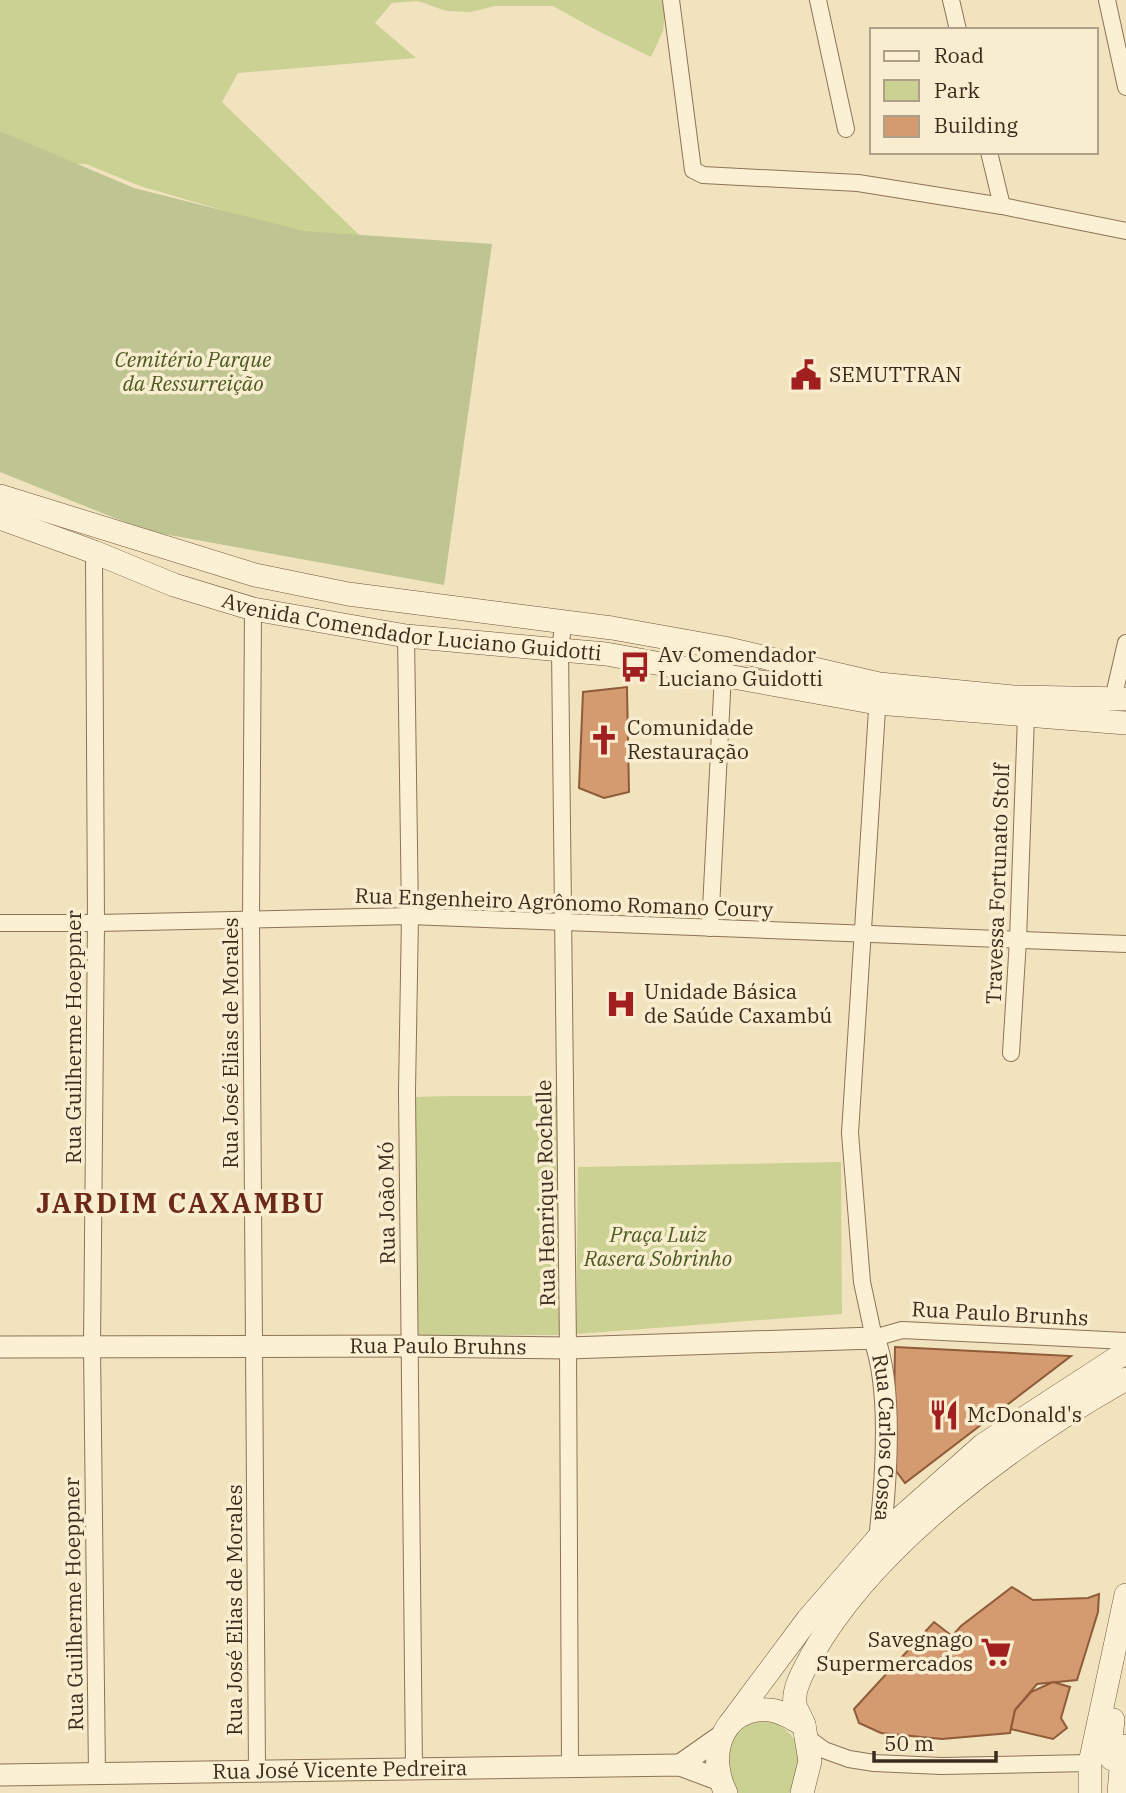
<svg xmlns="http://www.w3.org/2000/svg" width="1126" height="1793" viewBox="0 0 1126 1793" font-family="'IBM Plex Serif',serif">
	<rect width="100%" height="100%" fill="#f2e3bf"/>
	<!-- green -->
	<g fill="#cad192">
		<polygon points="0,0 666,0 666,3 663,31 651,57 598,31 553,6 495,6 471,12 446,11 418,1 392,3 375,23 416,58 238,73 222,102 383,258 306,231 304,234 140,186 86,164 57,164 0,389"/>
		<polygon points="451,1096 559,1096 560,1335 415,1336 414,1097"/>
		<polygon points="841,1162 842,1314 576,1334 578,1167"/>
		<path d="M767 1719C807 1736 800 1757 793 1793H734C732 1780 725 1762 726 1749 728 1730 751 1721 767 1719Z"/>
	</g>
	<!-- cemetery -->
	<polygon fill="#bfc592" points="0,131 134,188 304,231 492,244 444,585 147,531 0,472"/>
	<!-- building -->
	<g fill="#d49b71" stroke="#8f5b39" stroke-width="2">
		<polygon points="627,687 629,792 604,798 579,788 583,692"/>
		<polygon points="895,1347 1071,1356 905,1483 893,1467"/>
		<polygon points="1012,1587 1033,1600 1088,1598 1099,1594 1098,1612 1077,1680 1037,1684 1015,1710 1010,1733 942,1739 881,1733 859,1723 854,1709 934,1622 952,1636 961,1626"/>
		<polygon points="1053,1682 1070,1687 1061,1718 1067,1728 1053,1739 1011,1729 1015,1710 1031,1692"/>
	</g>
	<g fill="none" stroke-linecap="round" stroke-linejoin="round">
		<!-- minor casing -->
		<g stroke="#8d7356" stroke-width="18">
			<g id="minor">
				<polyline points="671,0 693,170 703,175 858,183 1002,206 1126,231"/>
				<polyline points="818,0 846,129"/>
				<polyline points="951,0 958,30"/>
				<polyline points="1107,0 1126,87"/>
				<polyline points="989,152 1002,206"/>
				<polyline points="94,552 96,923 92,1347 97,1774"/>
				<polyline points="253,609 251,919 257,1771"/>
				<polyline points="564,620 560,649 568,1348 570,1766"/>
				<polyline points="406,636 410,916 407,1091 414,1769"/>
				<polyline points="878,694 850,1133 862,1282 874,1338 902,1330 1126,1341"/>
				<polyline points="1113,699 1126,643"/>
				<polyline points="0,923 96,923 410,916 1126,944"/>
				<polyline points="710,928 723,674"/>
				<polyline points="1011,1053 1018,940 1026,716"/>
				<polyline points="805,1736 824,1750 849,1759 874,1763 941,1766 1090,1763"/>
			</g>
		</g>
		<!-- tertiary casing -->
		<g stroke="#8d7356" stroke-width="23">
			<g id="tertiary">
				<path id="s1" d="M0 1347 410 1346 568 1348 874 1338C893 1389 886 1481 880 1536"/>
				<polyline points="680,1765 720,1737"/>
				<path id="s2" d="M0 1775 680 1765 720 1780"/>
			</g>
		</g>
		<!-- secondary casing -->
		<g stroke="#6f5439" stroke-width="24">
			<g id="secondary">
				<polyline points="0,496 255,575 348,594 612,628 724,648 879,684 1013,697 1126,699"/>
				<path id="s3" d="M0 518 94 552 174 585 253 609 406 636 606 654 877 703 1126 723"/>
				<polyline points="1113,1720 1109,1755 1112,1759 1121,1761"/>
				<polyline points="729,1725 808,1619 880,1536 983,1445 1126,1352"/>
				<path d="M804 1725C802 1719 797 1711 795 1705 792 1689 805 1668 812 1655 875 1543 1016 1441 1126 1379"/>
				<path d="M726 1793C707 1757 720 1707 769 1710 782 1711 793 1719 804 1725L810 1761 802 1793"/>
				<polyline points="1090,1793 1090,1763 1126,1595"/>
				<polyline points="1119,1793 1123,1746"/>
			</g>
		</g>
		<!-- minor -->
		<use href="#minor" stroke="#fcf0d4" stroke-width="16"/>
		<!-- tertiary -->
		<use href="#tertiary" stroke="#fcf0d4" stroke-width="21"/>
		<!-- secondary -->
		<use href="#secondary" stroke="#fcf0d4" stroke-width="23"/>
	</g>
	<!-- icons -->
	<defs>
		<g id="civic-bare" transform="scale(2.415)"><path d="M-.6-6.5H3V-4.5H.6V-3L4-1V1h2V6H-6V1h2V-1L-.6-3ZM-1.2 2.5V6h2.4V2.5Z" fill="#a21f20" stroke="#f9edd0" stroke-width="2.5" paint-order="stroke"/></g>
		<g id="bus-bare" transform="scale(2.415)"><path d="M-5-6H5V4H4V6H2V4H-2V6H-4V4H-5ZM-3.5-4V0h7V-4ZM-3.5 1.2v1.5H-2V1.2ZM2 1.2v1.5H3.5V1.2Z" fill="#a21f20" stroke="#f9edd0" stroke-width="2.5" paint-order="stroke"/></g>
		<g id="church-bare" transform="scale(2.415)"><path d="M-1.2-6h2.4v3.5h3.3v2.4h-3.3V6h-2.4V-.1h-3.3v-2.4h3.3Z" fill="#a21f20" stroke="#f9edd0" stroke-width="2.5" paint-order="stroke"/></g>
		<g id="hospital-bare" transform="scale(2.415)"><path d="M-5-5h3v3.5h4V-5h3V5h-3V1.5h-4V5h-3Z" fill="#a21f20" stroke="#f9edd0" stroke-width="2.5" paint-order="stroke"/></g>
		<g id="restaurant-bare" transform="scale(2.415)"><path d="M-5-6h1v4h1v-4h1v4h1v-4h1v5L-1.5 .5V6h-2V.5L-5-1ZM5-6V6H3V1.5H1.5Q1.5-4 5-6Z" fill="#a21f20" stroke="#f9edd0" stroke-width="2.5" paint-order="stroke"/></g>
		<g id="supermarket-bare" transform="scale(2.415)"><path d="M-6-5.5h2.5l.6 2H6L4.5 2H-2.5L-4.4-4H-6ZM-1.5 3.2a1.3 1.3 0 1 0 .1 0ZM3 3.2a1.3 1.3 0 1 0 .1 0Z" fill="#a21f20" stroke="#f9edd0" stroke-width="2.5" paint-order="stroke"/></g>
	</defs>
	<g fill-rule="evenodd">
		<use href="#civic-bare" x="806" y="375"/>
		<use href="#bus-bare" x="635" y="667"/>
		<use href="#church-bare" x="604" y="740"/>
		<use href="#hospital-bare" x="621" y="1004"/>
		<use href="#restaurant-bare" x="944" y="1415"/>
		<use href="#supermarket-bare" x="996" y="1652"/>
	</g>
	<g text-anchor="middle" stroke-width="7" stroke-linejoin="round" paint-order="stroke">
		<!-- park labels -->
		<g font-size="21" font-style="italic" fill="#4b5a20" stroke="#f9edd0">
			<text x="193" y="367">Cemitério Parque<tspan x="193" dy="24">da Ressurreição</tspan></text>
			<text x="658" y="1242">Praça Luiz<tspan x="658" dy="24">Rasera Sobrinho</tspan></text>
		</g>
		<!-- poi labels -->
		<g font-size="21" fill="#3b2b1c" stroke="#f9edd0" text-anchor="start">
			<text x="829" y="382">SEMUTTRAN</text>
			<text x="658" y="662">Av Comendador<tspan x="658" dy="24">Luciano Guidotti</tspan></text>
			<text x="627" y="735">Comunidade<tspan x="627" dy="24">Restauração</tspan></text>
			<text x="644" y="999">Unidade Básica<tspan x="644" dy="24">de Saúde Caxambú</tspan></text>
			<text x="967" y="1422">McDonald's</text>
			<text x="973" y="1647" text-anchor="end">Savegnago<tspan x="973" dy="24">Supermercados</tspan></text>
		</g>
		<!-- street labels -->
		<g font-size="21" fill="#3b2b1c" stroke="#f9edd0">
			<text dy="7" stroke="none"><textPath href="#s3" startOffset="429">Avenida Comendador Luciano Guidotti</textPath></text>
			<text transform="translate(998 884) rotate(-88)" y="7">Travessa Fortunato Stolf</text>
			<text transform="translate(564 903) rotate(2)" y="7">Rua Engenheiro Agrônomo Romano Coury</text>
			<text transform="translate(74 1037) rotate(-90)" y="7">Rua Guilherme Hoeppner</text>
			<text transform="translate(231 1043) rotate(-90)" y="7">Rua José Elias de Morales</text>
			<text transform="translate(546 1193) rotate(-91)" y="7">Rua Henrique Rochelle</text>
			<text transform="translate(387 1203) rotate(-91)" y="7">Rua João Mó</text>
			<text transform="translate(1000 1314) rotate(3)" y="7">Rua Paulo Brunhs</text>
			<text dy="7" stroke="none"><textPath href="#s1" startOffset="438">Rua Paulo Bruhns</textPath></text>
			<text dy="7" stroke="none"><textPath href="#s1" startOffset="975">Rua Carlos Cossa</textPath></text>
			<text transform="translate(74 1604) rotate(-91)" y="7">Rua Guilherme Hoeppner</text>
			<text transform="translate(235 1610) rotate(-90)" y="7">Rua José Elias de Morales</text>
			<text dy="7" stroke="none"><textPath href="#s2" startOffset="340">Rua José Vicente Pedreira</textPath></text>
		</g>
		<!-- district labels -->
		<g font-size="28" font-weight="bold" letter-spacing="2" fill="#6c2917" stroke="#f9edd0">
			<text x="181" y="1213">JARDIM CAXAMBU</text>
		</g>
	</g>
	<!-- legend -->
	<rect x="870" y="28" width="228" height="126" fill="#f9edd0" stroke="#ad9f88" stroke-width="2"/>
	<rect x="884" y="51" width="35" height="10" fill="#fcf0d4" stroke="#ad9f88" stroke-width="2"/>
	<text x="934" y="63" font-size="21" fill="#3b2b1c">Road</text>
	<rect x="884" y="80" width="35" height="21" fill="#cad192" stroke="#ad9f88" stroke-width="2"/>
	<text x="934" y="98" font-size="21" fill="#3b2b1c">Park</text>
	<rect x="884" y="116" width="35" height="21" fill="#d49b71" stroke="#ad9f88" stroke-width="2"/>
	<text x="934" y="133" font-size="21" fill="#3b2b1c">Building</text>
	<!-- scale -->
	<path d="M874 1751v10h122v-10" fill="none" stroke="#3b2b1c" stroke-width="3.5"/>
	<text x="884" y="1751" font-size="21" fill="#3b2b1c" stroke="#f9edd0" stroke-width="5" paint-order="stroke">50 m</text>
</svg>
